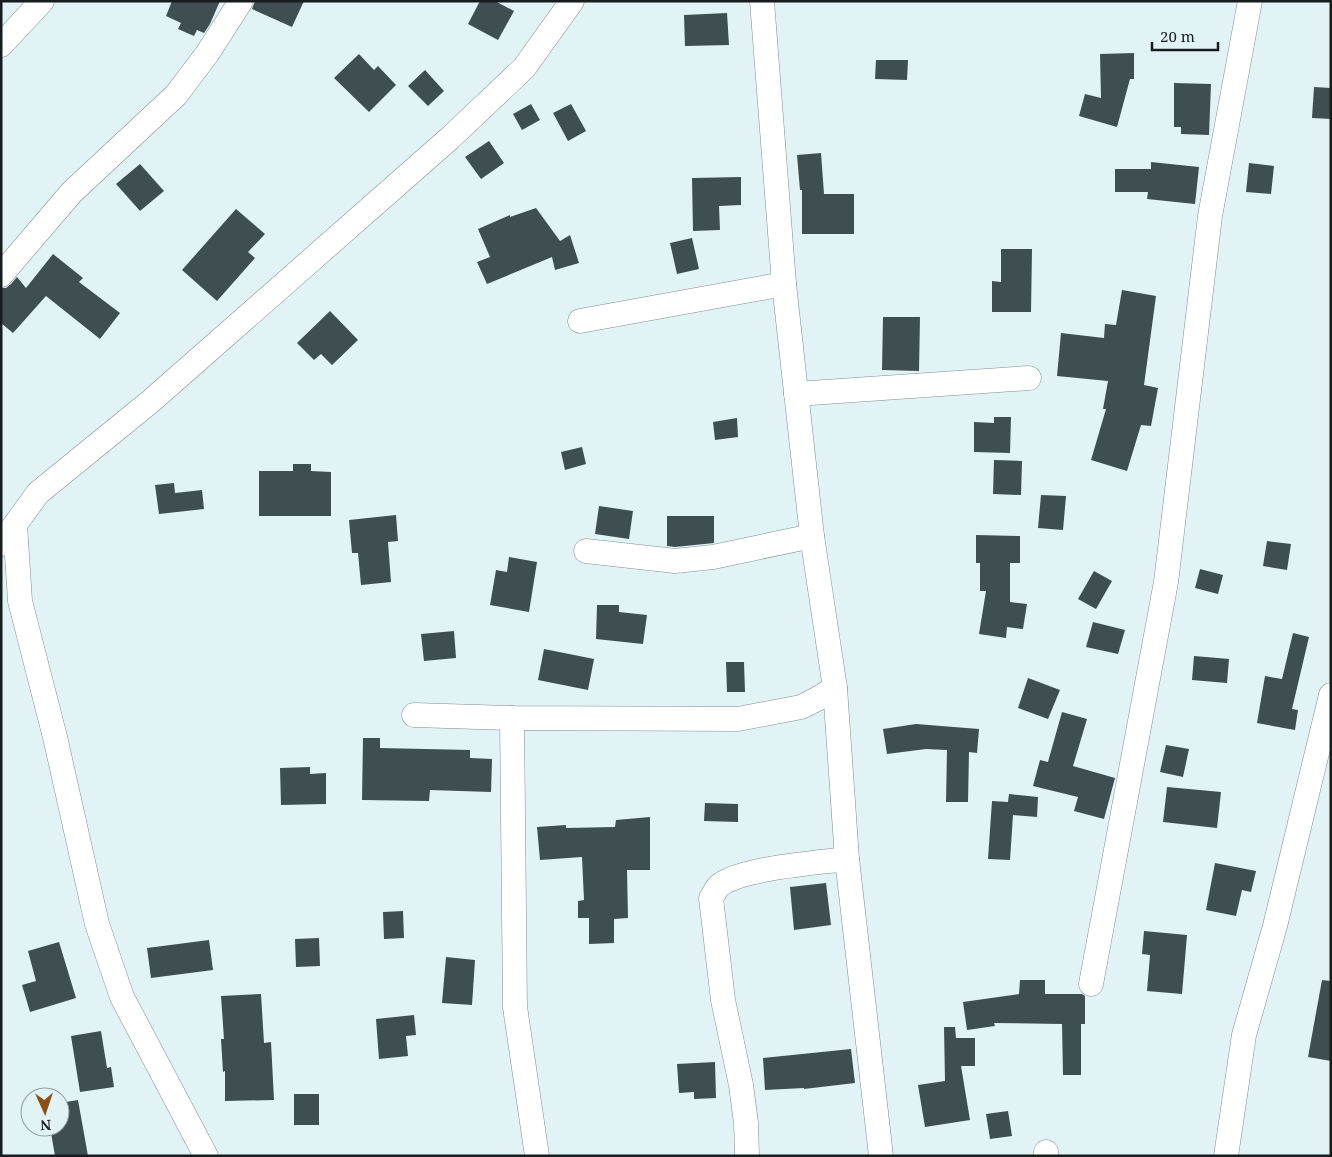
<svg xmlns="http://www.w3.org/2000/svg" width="1332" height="1157" viewBox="0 0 1332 1157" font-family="'Noto Serif',serif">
	<rect width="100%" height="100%" fill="#e2f3f6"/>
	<!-- building -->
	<g fill="#3f4e50">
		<polygon points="172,1 220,1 210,24 204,33 197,30 194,36 178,29 181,23 166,16"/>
		<polygon points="255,1 304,1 292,27 252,9"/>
		<polygon points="480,1 495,1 514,11 498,40 468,24"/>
		<polygon points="727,13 729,45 685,46 684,15"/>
		<polygon points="1134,53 1134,79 1130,79 1117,127 1079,116 1085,94 1101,98 1100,54"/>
		<polygon points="359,54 374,70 378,66 396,85 369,112 334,78"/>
		<polygon points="876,60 908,60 907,80 875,79"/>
		<polygon points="425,70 444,91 428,106 408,86"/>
		<polygon points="1174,83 1211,84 1209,135 1181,134 1181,127 1174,127"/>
		<polygon points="1314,87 1331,88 1331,119 1312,118"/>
		<polygon points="531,104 540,120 522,130 513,114"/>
		<polygon points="571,104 586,131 568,141 553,113"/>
		<polygon points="489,141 504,163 481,179 465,157"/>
		<polygon points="821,153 824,194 854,194 854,234 802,234 802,190 800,190 797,155"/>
		<polygon points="1151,162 1199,167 1195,204 1147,199 1148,192 1115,192 1115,169 1151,169"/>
		<polygon points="1249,163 1274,166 1271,194 1246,192"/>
		<polygon points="140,164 164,191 140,211 116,184"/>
		<polygon points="741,177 741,205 719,206 720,230 693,231 692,178"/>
		<polygon points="536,208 560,241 570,235 579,263 555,270 552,257 487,284 477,262 490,257 478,229 510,215 510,217"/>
		<polygon points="236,209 265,234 248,252 255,258 217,301 182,270"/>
		<polygon points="692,238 699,269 677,274 670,243"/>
		<polygon points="1001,249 1032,249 1031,312 992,312 992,281 1001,282"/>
		<polygon points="53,254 83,278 79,282 120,313 100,339 46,296 13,333 1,323 1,288 6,288 11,284 17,277 26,288"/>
		<polygon points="1122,290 1156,296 1144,385 1158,388 1151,426 1141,425 1127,471 1091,460 1106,409 1103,409 1108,381 1057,376 1061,333 1104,338 1105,324 1116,325"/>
		<polygon points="330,311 358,340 332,365 321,354 314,360 297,343"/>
		<polygon points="883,317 920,317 919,371 882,370"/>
		<polygon points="994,417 1011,417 1010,453 974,452 974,422 994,423"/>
		<polygon points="737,418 738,437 715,440 713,422"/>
		<polygon points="582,447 586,464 565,470 561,452"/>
		<polygon points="994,460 1022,461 1021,495 993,494"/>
		<polygon points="293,464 311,464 311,471 331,472 331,516 259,516 259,471 293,471"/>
		<polygon points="174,483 175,493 202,490 204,509 159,514 155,485"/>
		<polygon points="1041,495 1066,496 1063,530 1038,528"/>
		<polygon points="599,506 633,511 629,539 595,534"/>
		<polygon points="396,515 398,541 388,542 391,582 361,585 358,553 352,553 349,520"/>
		<polygon points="667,516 714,516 714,543 675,547 667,546"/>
		<polygon points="976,535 1020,536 1020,563 1010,563 1010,602 1027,604 1023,629 1007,627 1006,638 979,634 986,591 980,591 980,563 976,563"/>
		<polygon points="1267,541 1291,544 1287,570 1263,566"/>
		<polygon points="509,557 537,562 529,612 490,605 496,570 507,572"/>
		<polygon points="1200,569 1223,575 1218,594 1195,588"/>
		<polygon points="1094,571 1112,581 1096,609 1078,599"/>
		<polygon points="597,605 619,605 619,612 647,615 643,644 596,639"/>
		<polygon points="1093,622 1125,630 1118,654 1086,647"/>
		<polygon points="454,631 456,658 424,661 421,634"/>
		<polygon points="1293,633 1309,637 1292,709 1298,710 1295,730 1257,723 1265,676 1282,679"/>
		<polygon points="544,649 594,659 588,690 538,680"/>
		<polygon points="1194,656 1229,659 1227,683 1192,680"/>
		<polygon points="726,662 744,662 745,692 727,692"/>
		<polygon points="1028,678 1060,690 1048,719 1018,708"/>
		<polygon points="1062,712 1087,719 1073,766 1115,778 1104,819 1074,811 1078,797 1033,786 1040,760 1048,762"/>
		<polygon points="916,724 979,729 977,753 969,752 968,802 946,802 947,750 926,749 887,754 883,729"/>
		<polygon points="363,738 380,738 380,748 470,750 470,758 492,759 491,792 430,790 429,801 362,800"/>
		<polygon points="1166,745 1189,749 1183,777 1160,772"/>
		<polygon points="310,767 310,774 326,773 326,804 281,805 280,768"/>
		<polygon points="1167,787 1221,792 1217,828 1163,822"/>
		<polygon points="1009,794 1038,797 1037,817 1013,815 1010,860 988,859 992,801 1008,802"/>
		<polygon points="705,803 738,804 738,822 704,821"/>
		<polygon points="650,817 650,870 627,870 628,918 614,919 614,943 589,944 589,918 578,918 578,901 584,900 582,857 540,860 537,827 566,825 566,828 615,827 616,820"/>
		<polygon points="1215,863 1256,871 1251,892 1242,890 1236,916 1206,910"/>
		<polygon points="826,883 831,925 794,930 790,887"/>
		<polygon points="403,911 404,938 384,939 383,912"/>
		<polygon points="1144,931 1187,935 1182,994 1147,991 1150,955 1142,954"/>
		<polygon points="319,938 320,966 296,967 295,939"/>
		<polygon points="209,940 213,970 151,978 147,948"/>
		<polygon points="59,942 76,998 30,1012 22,985 36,981 28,951"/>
		<polygon points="446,957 475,960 472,1005 442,1003"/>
		<polygon points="1020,980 1045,980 1045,994 1082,994 1085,996 1085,1024 1081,1024 1081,1075 1063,1075 1062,1024 994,1023 995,1026 967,1030 963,1002 1019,994"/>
		<polygon points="1322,980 1331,981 1331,1061 1308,1057"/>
		<polygon points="261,994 264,1043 271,1042 274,1100 225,1101 225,1071 223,1072 221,1039 224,1039 221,996"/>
		<polygon points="414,1015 416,1035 406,1036 408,1056 379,1059 376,1019"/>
		<polygon points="944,1027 955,1027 956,1038 975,1038 975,1066 961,1066 970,1120 925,1127 918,1085 945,1081"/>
		<polygon points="101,1031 107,1068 111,1067 114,1087 80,1092 71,1036"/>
		<polygon points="851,1049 855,1083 804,1089 804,1088 765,1090 763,1058"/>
		<polygon points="715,1062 716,1098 694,1099 694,1092 679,1093 677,1064"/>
		<rect x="294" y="1094" width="25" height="31"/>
		<polygon points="78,1100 88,1156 55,1156 50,1127 60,1127 60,1103"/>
		<polygon points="1008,1111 1012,1136 990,1139 986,1114"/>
	</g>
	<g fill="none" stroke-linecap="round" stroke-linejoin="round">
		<!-- minor casing -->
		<g stroke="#7e8e91" stroke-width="25">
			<g id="minor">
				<polyline points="762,1 784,284 812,536 835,688 847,859 881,1156"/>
				<polyline points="1,45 42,1"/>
				<polyline points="1,275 72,192 176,95 207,54 241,1"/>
				<polyline points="580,321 784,284"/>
				<polyline points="796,394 1029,378"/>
				<polyline points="15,525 20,601 55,737 97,924 122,997 206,1156"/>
				<polyline points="1,544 38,493 151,401 450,138 524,68 572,1"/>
				<polyline points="586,551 675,561 713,557 812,536"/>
				<polyline points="414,715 512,718 738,719 801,707 817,699 835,688"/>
				<polyline points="512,718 515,1007 537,1156"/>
				<polyline points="1091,984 1166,582 1210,216 1250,1"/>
				<polyline points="1046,1152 1046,1156"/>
				<path d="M747 1156 746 1123 741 1085 723 1000 711 898C714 894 716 888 720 885 743 868 816 863 847 859"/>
				<polyline points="1226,1156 1244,1035 1275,926 1331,695"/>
			</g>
		</g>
		<!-- minor -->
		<use href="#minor" stroke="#fff" stroke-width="24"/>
	</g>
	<!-- border -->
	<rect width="1332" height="1157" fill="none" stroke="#171d1e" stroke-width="5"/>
	<!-- north arrow -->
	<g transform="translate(45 1112) rotate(177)"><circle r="24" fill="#e2f3f6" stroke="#919da0"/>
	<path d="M0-4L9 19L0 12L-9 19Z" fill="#8d4f15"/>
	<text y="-8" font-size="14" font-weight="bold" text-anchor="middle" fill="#171d1e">N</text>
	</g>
	<!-- scale -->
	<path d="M1152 42v8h66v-8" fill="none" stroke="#171d1e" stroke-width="2.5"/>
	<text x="1160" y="42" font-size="15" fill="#171d1e" stroke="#e2f3f6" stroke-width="4" paint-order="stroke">20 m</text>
</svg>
